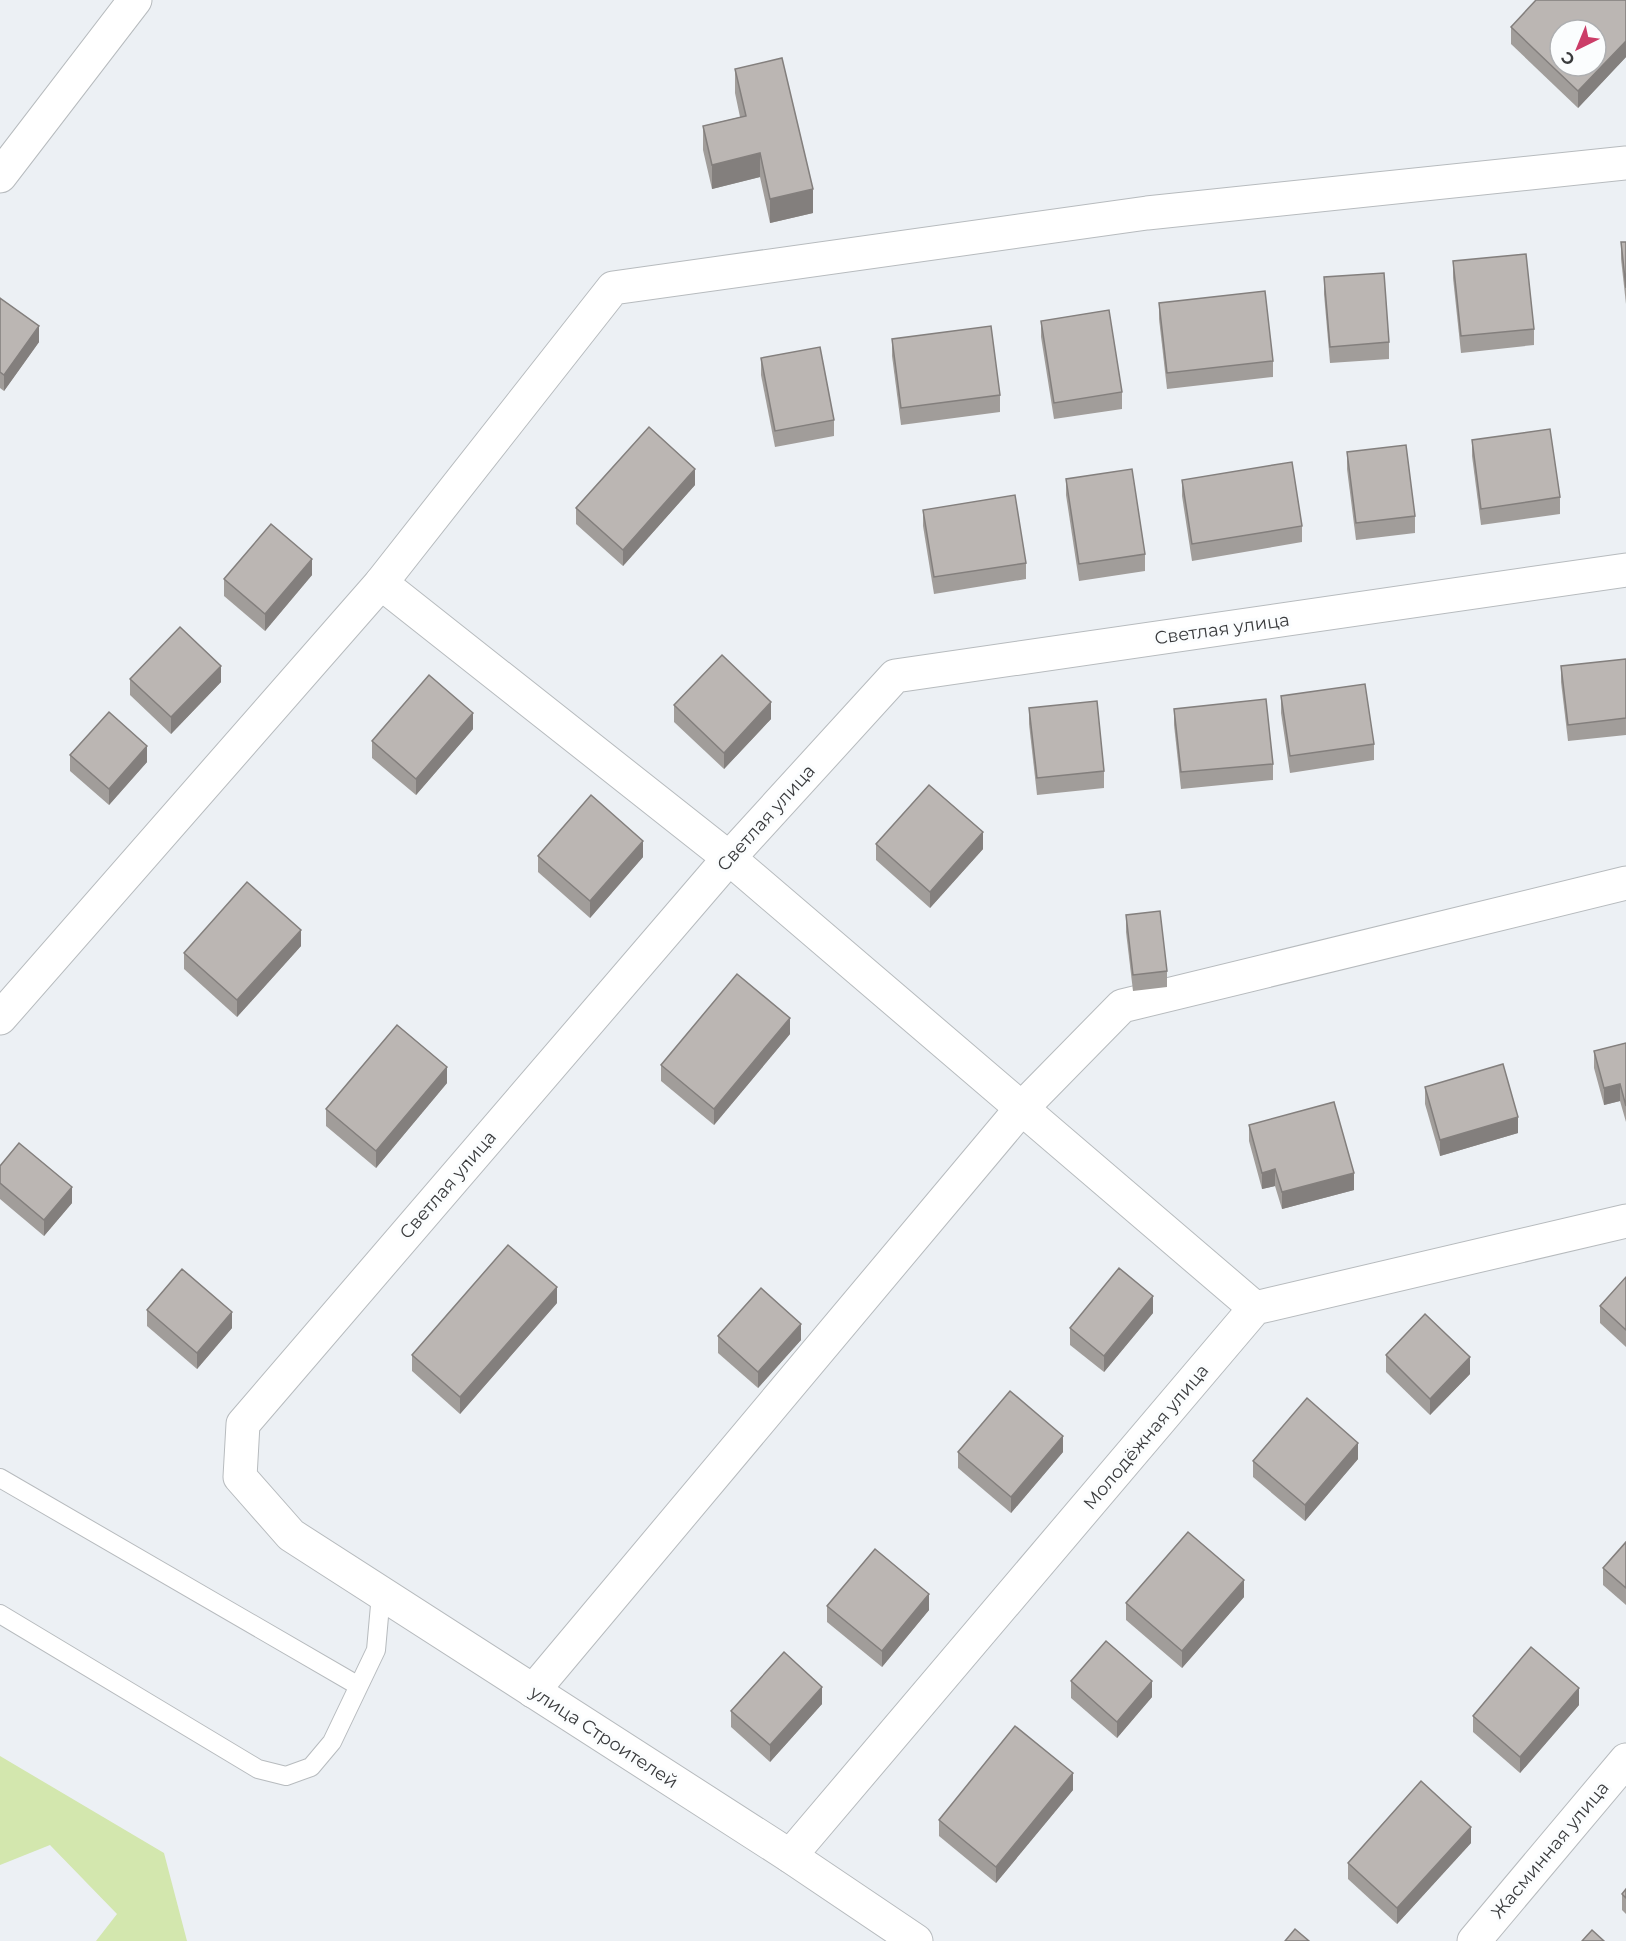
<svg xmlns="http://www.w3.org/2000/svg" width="1626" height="1941" viewBox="0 0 1626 1941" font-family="Montserrat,sans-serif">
	<rect width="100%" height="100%" fill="#ecf0f4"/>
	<!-- green -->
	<polygon fill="#d3e7ae" points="0,1756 164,1853 187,1941 96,1941 117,1914 50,1845 0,1865"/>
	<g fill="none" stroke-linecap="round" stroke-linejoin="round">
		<!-- lane casing -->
		<g stroke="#b7bbbe" stroke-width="20">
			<g id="lane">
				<polyline points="0,1478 357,1685"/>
				<polyline points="0,1614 258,1769 286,1776 311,1767 332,1742 376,1650 381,1594"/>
			</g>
		</g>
		<!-- street casing -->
		<g stroke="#b7bbbe" stroke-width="35">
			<g id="street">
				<polyline points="0,176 135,0"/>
				<polyline points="381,583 729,858 1255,1308"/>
				<polyline points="0,1018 381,583 613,288 1147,213 1626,163"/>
				<polyline points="533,1691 1020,1110 1122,1006 1626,883"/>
				<polyline points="790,1856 1255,1308 1626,1221"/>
				<polyline points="916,1941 790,1856 291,1535 240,1477 243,1424 729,858 895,676 1626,570"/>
				<polyline points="1474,1941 1626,1760"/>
			</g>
		</g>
		<!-- lane -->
		<use href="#lane" stroke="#fff" stroke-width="18"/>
		<!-- street -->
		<use href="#street" stroke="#fff" stroke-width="33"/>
	</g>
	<!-- wall -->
	<g fill="#a19d9a">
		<polygon points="1626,0 1626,57 1578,108 1511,44 1511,27"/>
		<polygon points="735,69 813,213 770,223 760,177 712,189 703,150 703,126 740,117 735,93"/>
		<polygon points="1621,242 1626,242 1626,304 1621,259"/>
		<polygon points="1453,261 1534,329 1534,345 1461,353 1453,278"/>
		<polygon points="1324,277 1389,342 1389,359 1330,363 1324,294"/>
		<polygon points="0,298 39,342 4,391 0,388"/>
		<polygon points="1159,303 1273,361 1273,377 1167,389 1159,319"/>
		<polygon points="1041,321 1122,392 1122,409 1054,419 1041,337"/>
		<polygon points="892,339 1000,395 1000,412 901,425 892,356"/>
		<polygon points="761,358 834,420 834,436 775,447 761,375"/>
		<polygon points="1472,440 1560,497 1560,514 1481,525 1472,456"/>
		<polygon points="1347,452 1415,516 1415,533 1356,540 1347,469"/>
		<polygon points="1066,479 1145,554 1145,571 1079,581 1066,495"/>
		<polygon points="1182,480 1302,526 1302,542 1192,561 1182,496"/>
		<polygon points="695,485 623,566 576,524 576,508"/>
		<polygon points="923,510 1026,563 1026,579 934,594 923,526"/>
		<polygon points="312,575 265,631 224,596 224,579"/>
		<polygon points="1626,659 1626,735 1568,741 1561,682 1561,666"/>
		<polygon points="130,679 221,682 171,734 130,695"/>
		<polygon points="1281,696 1374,744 1374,760 1290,773 1281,713"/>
		<polygon points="674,705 771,719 724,769 674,722"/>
		<polygon points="1029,708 1104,771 1104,788 1037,795 1029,724"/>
		<polygon points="1174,709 1273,764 1273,780 1181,789 1174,725"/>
		<polygon points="473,729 416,795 372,758 372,741"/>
		<polygon points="70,755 147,762 109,805 70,771"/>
		<polygon points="876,844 983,849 930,908 876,860"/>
		<polygon points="538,856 643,857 590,918 538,872"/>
		<polygon points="1126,915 1167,971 1167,987 1133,991 1126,932"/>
		<polygon points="301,946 237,1017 184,969 184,953"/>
		<polygon points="790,1034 714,1125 661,1081 661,1065"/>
		<polygon points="1626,1043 1626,1122 1620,1101 1604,1105 1594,1068 1594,1051"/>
		<polygon points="447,1083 376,1168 326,1126 326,1109"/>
		<polygon points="1425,1087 1518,1133 1440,1156 1425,1104"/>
		<polygon points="1249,1125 1354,1190 1282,1209 1275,1186 1262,1189 1249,1141"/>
		<polygon points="0,1166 72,1203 44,1236 0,1199"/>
		<polygon points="1626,1277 1626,1347 1600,1323 1600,1306"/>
		<polygon points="557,1303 460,1414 412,1371 412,1355"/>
		<polygon points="147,1310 232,1328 197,1369 147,1326"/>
		<polygon points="1153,1313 1104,1372 1070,1345 1070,1328"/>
		<polygon points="718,1336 801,1340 758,1388 718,1353"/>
		<polygon points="1386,1355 1470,1374 1430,1415 1386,1372"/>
		<polygon points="958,1452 1063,1452 1011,1513 958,1468"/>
		<polygon points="1358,1459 1305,1521 1253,1477 1253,1461"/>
		<polygon points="1626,1542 1626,1605 1603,1585 1603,1568"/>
		<polygon points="1244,1597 1182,1668 1126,1620 1126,1603"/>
		<polygon points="827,1606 929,1610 882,1667 827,1622"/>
		<polygon points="1071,1681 1152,1697 1117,1738 1071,1698"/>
		<polygon points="822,1704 770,1762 731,1727 731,1711"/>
		<polygon points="1579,1705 1520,1773 1473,1732 1473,1716"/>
		<polygon points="1073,1790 996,1883 939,1836 939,1820"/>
		<polygon points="1471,1843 1397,1924 1348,1879 1348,1863"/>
		<polygon points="1626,1889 1626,1914 1622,1910 1622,1894"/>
	</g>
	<!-- shaded-wall -->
	<g fill="#837f7d">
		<polygon points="1626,41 1626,57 1578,108 1578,91"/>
		<polygon points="760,153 760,177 712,189 712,165"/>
		<polygon points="813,189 813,213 770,223 770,199"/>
		<polygon points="39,326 39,342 4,391 4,375"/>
		<polygon points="695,469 695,485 623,566 623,550"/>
		<polygon points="312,559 312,575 265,631 265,614"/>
		<polygon points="221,666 221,682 171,734 171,717"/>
		<polygon points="771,702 771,719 724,769 724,753"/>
		<polygon points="473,713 473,729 416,795 416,779"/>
		<polygon points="147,746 147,762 109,805 109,789"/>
		<polygon points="983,832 983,849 930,908 930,892"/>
		<polygon points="643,841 643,857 590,918 590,901"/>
		<polygon points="301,930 301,946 237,1017 237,1000"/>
		<polygon points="790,1018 790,1034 714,1125 714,1109"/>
		<polygon points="447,1067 447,1083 376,1168 376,1151"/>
		<polygon points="1620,1084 1620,1101 1604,1105 1604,1088"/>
		<polygon points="1518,1117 1518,1133 1440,1156 1440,1140"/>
		<polygon points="1275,1169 1275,1186 1262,1189 1262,1173"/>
		<polygon points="1354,1173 1354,1190 1282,1209 1282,1192"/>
		<polygon points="72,1187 72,1203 44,1236 44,1220"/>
		<polygon points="557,1287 557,1303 460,1414 460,1397"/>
		<polygon points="1153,1296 1153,1313 1104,1372 1104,1356"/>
		<polygon points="232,1312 232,1328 197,1369 197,1353"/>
		<polygon points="801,1324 801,1340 758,1388 758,1372"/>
		<polygon points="1470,1357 1470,1374 1430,1415 1430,1399"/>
		<polygon points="1063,1436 1063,1452 1011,1513 1011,1497"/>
		<polygon points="1358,1443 1358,1459 1305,1521 1305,1505"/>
		<polygon points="1244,1580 1244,1597 1182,1668 1182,1651"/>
		<polygon points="929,1594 929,1610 882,1667 882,1651"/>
		<polygon points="1152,1681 1152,1697 1117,1738 1117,1722"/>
		<polygon points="822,1687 822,1704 770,1762 770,1745"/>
		<polygon points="1579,1688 1579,1705 1520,1773 1520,1757"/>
		<polygon points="1073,1773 1073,1790 996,1883 996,1867"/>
		<polygon points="1471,1827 1471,1843 1397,1924 1397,1908"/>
	</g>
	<!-- building -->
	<g fill="#bbb6b3" stroke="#837f7d" stroke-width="1.5" fill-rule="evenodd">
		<path d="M1536 0H1626V41L1578 91 1511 27ZM1560 30H1596V66H1560Z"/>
		<polygon points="782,58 813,189 770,199 760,153 712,165 703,126 746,116 735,69"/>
		<polygon points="1621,242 1626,242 1626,288"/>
		<polygon points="1526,254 1534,329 1461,336 1453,261"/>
		<polygon points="1384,273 1389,342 1330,347 1324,277"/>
		<polygon points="1265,291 1273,361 1167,373 1159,303"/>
		<polygon points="0,298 39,326 4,375 0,372"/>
		<polygon points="1109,310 1122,392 1054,403 1041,321"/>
		<polygon points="991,326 1000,395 901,408 892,339"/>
		<polygon points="820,347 834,420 775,431 761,358"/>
		<polygon points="649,427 695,469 623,550 576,508"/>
		<polygon points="1550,429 1560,497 1481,509 1472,440"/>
		<polygon points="1406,445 1415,516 1356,523 1347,452"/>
		<polygon points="1292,462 1302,526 1192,544 1182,480"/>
		<polygon points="1132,469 1145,554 1079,564 1066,479"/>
		<polygon points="1015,495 1026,563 934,577 923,510"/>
		<polygon points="271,524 312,559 265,614 224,579"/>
		<polygon points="180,627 221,666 171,717 130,679"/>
		<polygon points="722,655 771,702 724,753 674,705"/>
		<polygon points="1626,659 1626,718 1568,725 1561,666"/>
		<polygon points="429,675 473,713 416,779 372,741"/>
		<polygon points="1365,684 1374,744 1290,756 1281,696"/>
		<polygon points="1266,699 1273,764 1181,772 1174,709"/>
		<polygon points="1097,701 1104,771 1037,778 1029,708"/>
		<polygon points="109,712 147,746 109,789 70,755"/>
		<polygon points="929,785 983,832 930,892 876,844"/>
		<polygon points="591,795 643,841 590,901 538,856"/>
		<polygon points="247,882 301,930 237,1000 184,953"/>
		<polygon points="1160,911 1167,971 1133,975 1126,915"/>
		<polygon points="737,974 790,1018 714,1109 661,1065"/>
		<polygon points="397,1025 447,1067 376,1151 326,1109"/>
		<polygon points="1626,1043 1626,1106 1620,1084 1604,1088 1594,1051"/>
		<polygon points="1503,1064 1518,1117 1440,1140 1425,1087"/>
		<polygon points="1334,1102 1354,1173 1282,1192 1275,1169 1262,1173 1249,1125"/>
		<polygon points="19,1143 72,1187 44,1220 0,1183 0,1166"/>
		<polygon points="508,1245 557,1287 460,1397 412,1355"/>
		<polygon points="1119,1268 1153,1296 1104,1356 1070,1328"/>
		<polygon points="182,1269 232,1312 197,1353 147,1310"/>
		<polygon points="1626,1277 1626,1330 1600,1306"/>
		<polygon points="761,1288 801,1324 758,1372 718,1336"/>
		<polygon points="1425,1314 1470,1357 1430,1399 1386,1355"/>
		<polygon points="1010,1391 1063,1436 1011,1497 958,1452"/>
		<polygon points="1307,1398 1358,1443 1305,1505 1253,1461"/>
		<polygon points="1188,1532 1244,1580 1182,1651 1126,1603"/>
		<polygon points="1626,1542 1626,1588 1603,1568"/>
		<polygon points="875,1549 929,1594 882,1651 827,1606"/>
		<polygon points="1106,1641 1152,1681 1117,1722 1071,1681"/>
		<polygon points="1531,1647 1579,1688 1520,1757 1473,1716"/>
		<polygon points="784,1652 822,1687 770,1745 731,1711"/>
		<polygon points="1015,1726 1073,1773 996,1867 939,1820"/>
		<polygon points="1421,1781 1471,1827 1397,1908 1348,1863"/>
		<polygon points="1626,1889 1626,1898 1622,1894"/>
		<polygon points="1295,1929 1309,1941 1285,1941"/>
		<polygon points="1592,1930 1604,1941 1582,1941"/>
	</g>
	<g text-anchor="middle" stroke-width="6" stroke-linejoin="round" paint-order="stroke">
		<!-- street labels -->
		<g font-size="18" fill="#3a3b3d" stroke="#fbfdfe">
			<text transform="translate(1222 629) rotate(-8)" y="6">Светлая улица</text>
			<text transform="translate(766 818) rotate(-48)" y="6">Светлая улица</text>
			<text transform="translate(448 1185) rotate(-49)" y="6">Светлая улица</text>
			<text transform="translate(1146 1437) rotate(-50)" y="6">Молодёжная улица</text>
			<text transform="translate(604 1737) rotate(33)" y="6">улица Строителей</text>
			<text transform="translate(1550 1850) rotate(-50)" y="6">Жасминная улица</text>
		</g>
	</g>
	<!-- north arrow -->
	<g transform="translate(1578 48) rotate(223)"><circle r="28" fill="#fbfdfe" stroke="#aeafb1" stroke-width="1.5"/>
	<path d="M0-4.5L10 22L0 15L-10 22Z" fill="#cb3d68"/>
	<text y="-9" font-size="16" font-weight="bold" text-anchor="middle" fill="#3a3b3d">С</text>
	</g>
</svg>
